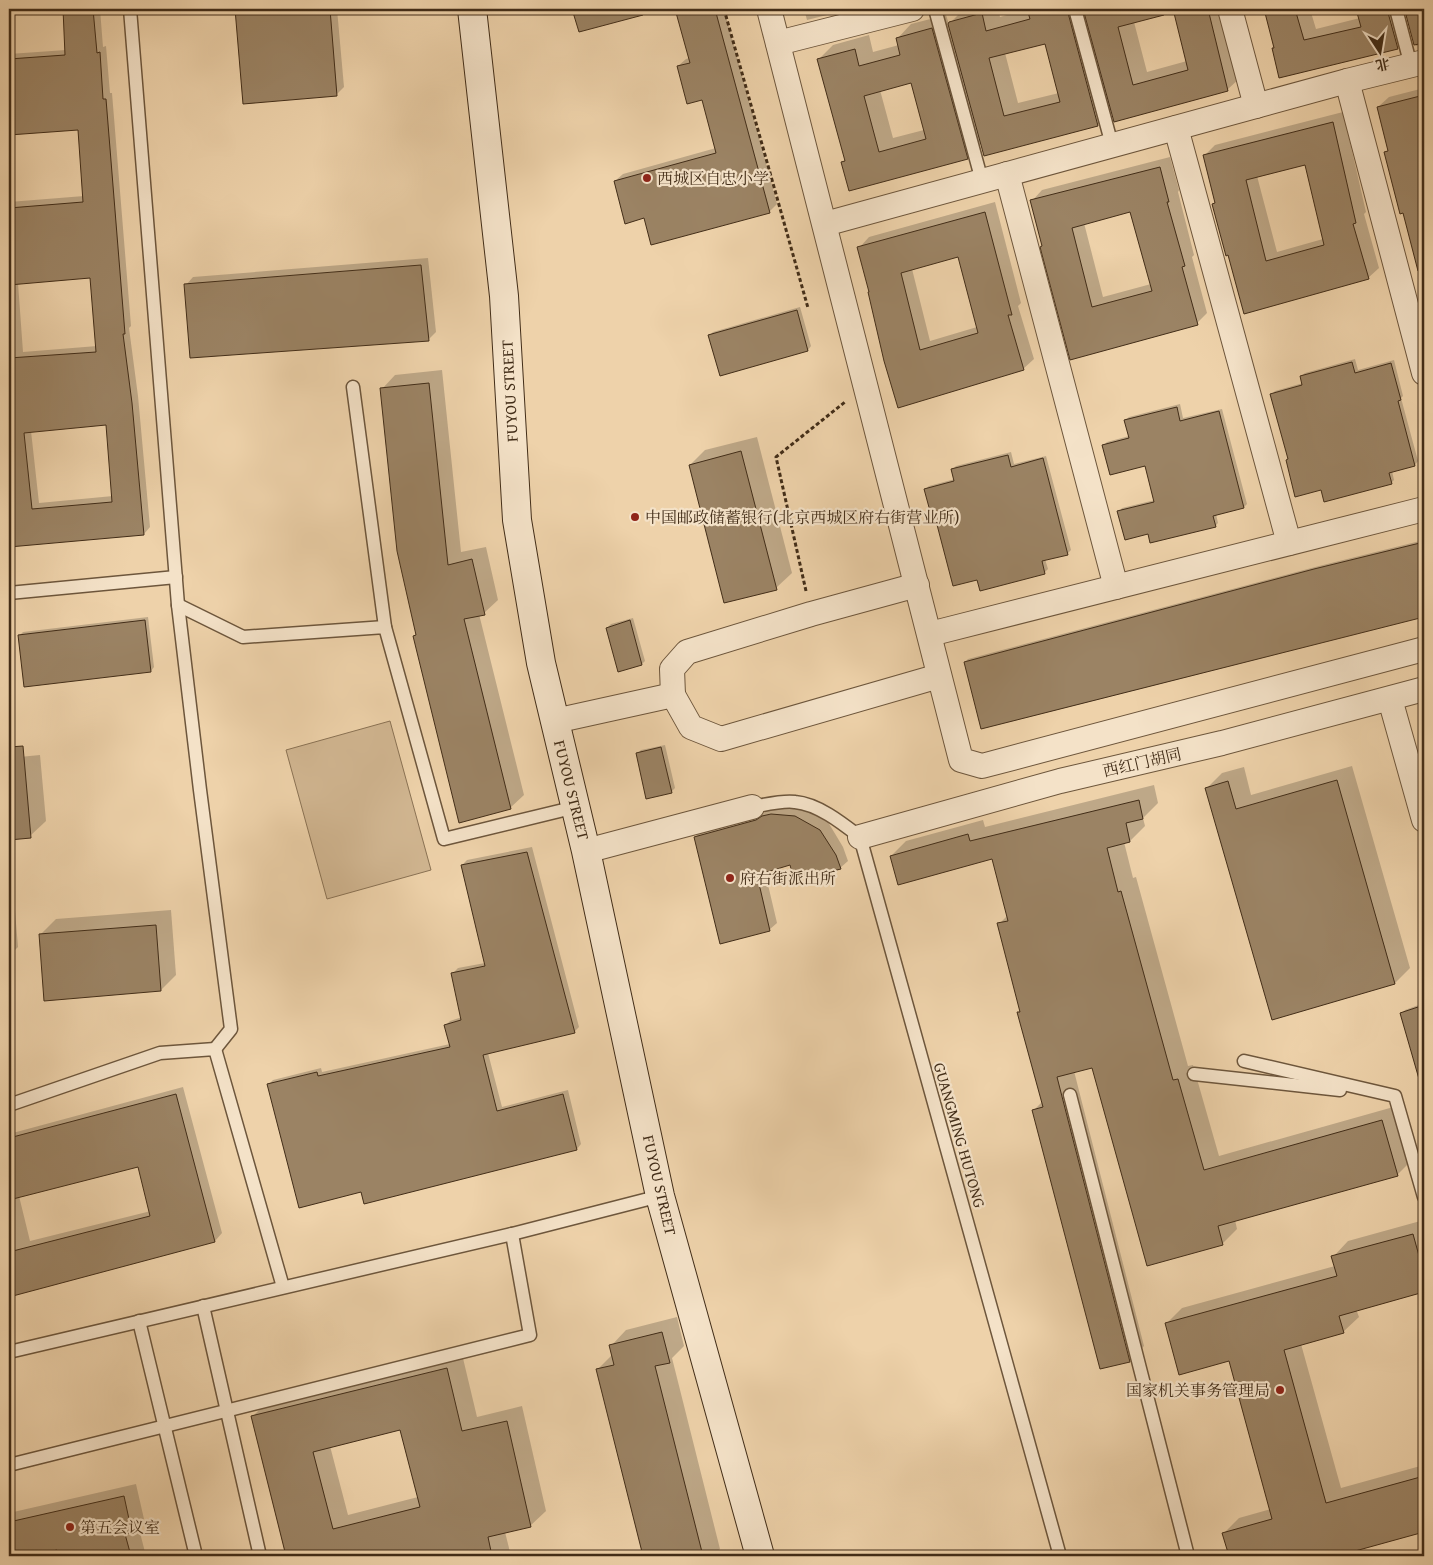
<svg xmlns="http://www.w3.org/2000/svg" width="1433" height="1565" viewBox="0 0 1433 1565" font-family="'Gentium Book Plus','Noto Serif SC',serif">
	<rect width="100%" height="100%" fill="#eed2aa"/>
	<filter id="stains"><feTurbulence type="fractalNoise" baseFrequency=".004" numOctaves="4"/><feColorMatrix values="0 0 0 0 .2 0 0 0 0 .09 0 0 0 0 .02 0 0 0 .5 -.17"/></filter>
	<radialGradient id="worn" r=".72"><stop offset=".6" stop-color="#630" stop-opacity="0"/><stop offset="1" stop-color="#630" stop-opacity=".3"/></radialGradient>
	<!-- green -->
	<polygon fill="#d1b691" stroke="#8a7254" points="390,721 431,870 327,899 286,750"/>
	<!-- shadow -->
	<g fill="#0003" fill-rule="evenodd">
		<path d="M64 9H100L103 47 106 46 110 93H112L131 326 129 328 138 396 150 527 144 534 9 546V202L84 196 79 129 9 134V54L66 50ZM91 277 97 346 23 352 18 283ZM108 424 113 496 39 503 31 431Z"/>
		<polygon points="237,9 337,9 344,87 336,95 244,102"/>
		<polygon points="574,9 660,9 579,31"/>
		<polygon points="677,9 724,9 777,204 769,212 645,217 615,181 623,174 716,148 702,98 678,66 686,59 690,58"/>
		<polygon points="804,9 851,9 807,20"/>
		<path d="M964 9H998L1000 17 1028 9H1225L1242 76 1227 90 1112 110 1098 125 984 154 981 143 967 158 843 162 846 159 819 59 833 45 869 35 873 52 899 45 897 39 911 24 946 15 949 24ZM1175 12 1187 61 1147 72 1134 22ZM1046 42 1059 93 1018 103 1005 53ZM911 82 924 130 893 138 880 90Z"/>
		<polygon points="1265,9 1310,9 1316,29 1360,18 1357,9 1403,9 1410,36 1398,48 1273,49 1275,47"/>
		<polygon points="1406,9 1424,9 1424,44 1416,46"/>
		<polygon points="1424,88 1424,263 1418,265 1386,153 1389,149 1378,107 1389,97"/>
		<path d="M1343 112 1366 212 1364 214 1379 268 1368 278 1245 312 1204 156 1215 145ZM1306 164 1323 239 1277 252 1257 176Z"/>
		<path d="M1170 157 1179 190 1178 192 1194 255 1192 257 1207 313 1197 323 1071 358 1032 201 1042 190ZM1131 211 1151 284 1103 297 1084 223Z"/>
		<path d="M995 202 1021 303 1018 306 1034 359 1023 369 899 406 859 248 869 237ZM959 256 977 327 930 341 912 269Z"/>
		<polygon points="428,258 436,332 428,340 186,285 193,277"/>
		<polygon points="800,307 811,346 808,350 721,374 710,335 713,332"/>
		<polygon points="1355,359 1358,370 1394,360 1403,396 1401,398 1418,461 1415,465 1392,471 1394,480 1391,483 1322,488 1289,458 1272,394 1275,391 1303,383 1301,376 1305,373"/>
		<polygon points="442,370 461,552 486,547 498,600 484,613 479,614 524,795 510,808 414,637 417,634 382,389 395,375"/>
		<polygon points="1180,404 1183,418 1222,409 1247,504 1244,507 1216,514 1218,523 1215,526 1149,533 1119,512 1122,508 1155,500 1146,464 1104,445 1107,442 1129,436 1125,420 1129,417"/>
		<polygon points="757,437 792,573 776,588 690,465 705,450"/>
		<polygon points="1011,452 1014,464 1046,456 1071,550 1068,553 1045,559 1048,569 1044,573 978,578 937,519 925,489 929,486 955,479 952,470 956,466"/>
		<polygon points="1424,540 1424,615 1315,642 965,662 968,659 1319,566"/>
		<polygon points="148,617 154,667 151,671 19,636 23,632"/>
		<polygon points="633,618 645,661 642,664 607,628 611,624"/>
		<polygon points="665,745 675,788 671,792 638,753 641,750"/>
		<polygon points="40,755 46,821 30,836 9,838 9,758"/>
		<polygon points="1352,766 1410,968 1395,983 1207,788 1222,773 1244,767 1251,795"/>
		<polygon points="1154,785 1158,803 1143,818 1145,826 1130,841 1124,842 1133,878 1136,877 1188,1066 1193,1065 1219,1156 1397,1106 1412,1160 1397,1175 1235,1220 1237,1229 1222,1244 1093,1066 1074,1071 1144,1346 1129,1361 1034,1110 1042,1102 1018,1013 1021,1010 999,924 1008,915 993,857 891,856 906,841 983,820 985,827"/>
		<polygon points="779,807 803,809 828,822 843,847 848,861 840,868 791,863 765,872 777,923 769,930 695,837 702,830 764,813 771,808"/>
		<polygon points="9,839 18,947 9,956"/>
		<polygon points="532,847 579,1027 574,1032 488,1053 502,1107 568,1090 581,1144 577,1149 361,1191 268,1085 273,1080 321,1068 322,1072 450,1044 445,1026 450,1021 462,1017 453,973 458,968 485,963 462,865 467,860"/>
		<polygon points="171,910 176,975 161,990 41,934 56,919"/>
		<polygon points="1424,1003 1424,1092 1401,1014 1405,1010"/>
		<path d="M183 1087 222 1233 215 1241 9 1296V1134ZM139 1165 151 1211 30 1241 19 1196Z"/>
		<polygon points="1424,1220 1424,1291 1356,1309 1359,1317 1343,1332 1301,1344 1341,1488 1424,1465 1424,1531 1332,1556 1230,1556 1224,1533 1239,1518 1271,1509 1230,1360 1166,1324 1182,1308 1335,1266 1333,1257 1348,1241"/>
		<polygon points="677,1317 684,1346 672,1358 720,1549 713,1556 645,1556 597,1370 613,1354 611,1346 626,1330"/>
		<path d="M462 1354 477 1417 522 1406 546 1511 530 1526 505 1532 511 1556H287L253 1416 268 1401ZM401 1428 418 1497 348 1515 330 1446Z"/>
		<polygon points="136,1484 144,1519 138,1525 146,1556 99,1556 95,1540 22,1556 9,1556 9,1513"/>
	</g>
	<!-- building -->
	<g fill="#9b8364" stroke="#422d18" fill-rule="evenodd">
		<path d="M63 9H93L97 53 100 52 103 99H106L125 334H123L132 403 144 535 9 547V358L96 352 90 278 9 285V208L83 202 78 130 9 135V59L65 55ZM106 425 112 502 32 509 24 433Z"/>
		<polygon points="235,9 330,9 337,96 243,104"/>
		<polygon points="572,9 642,9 643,15 579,32"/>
		<polygon points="675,9 715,9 770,213 651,245 644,218 625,224 614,181 716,153 702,100 687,104 677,66 690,63"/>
		<path d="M1027 9H1067L1098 126 984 156 948 24 949 22 982 13 986 31 1030 19ZM1045 44 1060 102 1004 116 989 58Z"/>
		<polygon points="1083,9 1164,9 1164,15 1118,27 1133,85 1188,70 1173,9 1208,9 1228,91 1114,122"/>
		<polygon points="1264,9 1295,9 1304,40 1361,27 1356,9 1387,9 1398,49 1279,78 1272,48 1274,48"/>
		<polygon points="1424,10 1424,43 1414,45 1406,15"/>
		<path d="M932 28 968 159 849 191 841 162 845 161 817 59 855 49 859 66 900 55 896 38ZM911 83 926 139 879 152 864 96Z"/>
		<polygon points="1424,95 1424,132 1419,134 1424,154 1424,270 1418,271 1403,213 1400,214 1384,152 1388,151 1377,107"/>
		<path d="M1333 122 1356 223 1353 224 1369 279 1244 314 1228 255 1226 256 1212 204 1215 203 1203 155ZM1305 165 1324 245 1266 261 1246 180Z"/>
		<path d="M1160 167 1169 202H1167L1185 266 1182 267 1198 325 1070 360 1040 247 1042 246 1030 200ZM1130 212 1152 291 1092 307 1072 228Z"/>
		<path d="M985 212 1012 315H1008L1024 370 898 408 884 361 868 292H869L857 247ZM958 257 978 333 920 350 901 273Z"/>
		<polygon points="421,265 429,341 190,358 184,284"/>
		<polygon points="797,310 808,351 720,376 708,335"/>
		<polygon points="1352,362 1355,373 1391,363 1401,400 1398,401 1415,466 1389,473 1392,484 1324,502 1321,490 1295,497 1286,460 1288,459 1270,394 1302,385 1300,376"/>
		<polygon points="429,383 448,565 472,559 485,615 464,619 511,809 459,823 413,636 416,635 397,551 380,388"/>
		<polygon points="1177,407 1180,421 1219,411 1244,508 1213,516 1216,527 1150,543 1148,534 1125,540 1117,511 1154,502 1145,466 1110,475 1102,445 1129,438 1124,420"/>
		<polygon points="741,451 777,590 724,603 689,465"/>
		<polygon points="1008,455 1011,467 1043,458 1068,555 1042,561 1045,574 980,591 977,580 953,586 936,521 933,522 924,489 954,481 951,469"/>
		<polygon points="1424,542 1424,617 981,729 964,662 1314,569"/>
		<polygon points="145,620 151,672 24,687 18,635"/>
		<polygon points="630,620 642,665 618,672 606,628"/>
		<polygon points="23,746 31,838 9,840 9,747"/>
		<polygon points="661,747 672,793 646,799 636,753"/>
		<polygon points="1337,780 1395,984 1272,1020 1205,788 1228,781 1236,809"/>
		<polygon points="1139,800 1143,819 1126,823 1130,842 1107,848 1118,892 1121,891 1173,1080 1178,1079 1204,1170 1382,1120 1398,1176 1218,1226 1223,1245 1147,1266 1092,1068 1057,1077 1130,1362 1100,1369 1032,1110 1043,1107 1017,1012 1020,1012 997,923 1008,921 992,859 898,885 890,856 968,834 970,841"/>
		<polygon points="771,814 795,816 820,830 836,855 841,869 794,880 790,865 757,875 770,931 720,944 694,837 756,820 762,816"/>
		<polygon points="527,852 575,1033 483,1055 497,1111 563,1094 577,1150 364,1204 361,1192 299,1208 267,1084 317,1072 318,1076 450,1047 444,1025 461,1020 451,973 485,966 461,865"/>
		<polygon points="156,925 161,991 44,1001 39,934"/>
		<polygon points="1421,1006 1424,1017 1424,1078 1419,1079 1400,1013"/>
		<polygon points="176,1094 215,1242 9,1297 9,1252 150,1216 138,1167 9,1200 9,1138"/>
		<polygon points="1413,1234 1424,1274 1424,1292 1339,1316 1344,1333 1284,1350 1326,1503 1424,1476 1424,1532 1337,1556 1229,1556 1222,1533 1272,1519 1229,1361 1179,1375 1165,1323 1337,1276 1331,1256"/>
		<polygon points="662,1332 670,1363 655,1366 703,1556 643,1556 596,1369 614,1365 609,1345"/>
		<path d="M447 1368 462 1431 507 1421 531 1527 488 1537 492 1556H286L251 1416ZM400 1430 420 1507 333 1529 313 1452Z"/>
		<polygon points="124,1496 132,1533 125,1534 131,1556 57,1556 57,1550 28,1556 9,1556 9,1522"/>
	</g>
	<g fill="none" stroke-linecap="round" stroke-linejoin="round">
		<!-- lane casing -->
		<g stroke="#6d563c" stroke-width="15">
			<g id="lane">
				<polyline points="130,9 178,605 200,790 231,1029 215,1049"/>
				<polyline points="935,9 982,181"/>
				<polyline points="1075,9 1112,145"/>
				<polyline points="1396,9 1411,66"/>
				<polyline points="353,387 385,627"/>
				<polyline points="9,593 176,577"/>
				<polyline points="178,605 243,637 385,627 444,839 576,807"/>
				<path d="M752 807C764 805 783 800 795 802 818 804 842 823 860 837L1060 1556"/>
				<polyline points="1244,1061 1395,1096 1424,1197"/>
				<polyline points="1194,1074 1340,1090"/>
				<polyline points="1070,1095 1188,1556"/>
				<polyline points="9,1105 160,1053 215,1049 283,1287"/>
				<polyline points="203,1306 260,1556"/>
				<polyline points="139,1321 196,1556"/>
				<polyline points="9,1352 512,1234 660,1196"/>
				<polyline points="9,1465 530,1335 512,1234"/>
			</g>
		</g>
		<!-- street casing -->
		<g stroke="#6d563c" stroke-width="26">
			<g id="street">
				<polyline points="769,9 961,760 982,766 1424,649"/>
				<polyline points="1230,9 1256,106"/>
				<polyline points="778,43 912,9"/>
				<polyline points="1347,81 1424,373"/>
				<polyline points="1176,128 1289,543"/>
				<polyline points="1007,174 1116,587"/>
				<polyline points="825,224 1347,81 1424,62"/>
				<polyline points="930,634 1424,509"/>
				<polyline points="673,695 672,669 687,652 811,614 917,585"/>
				<polyline points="1390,699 1424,820"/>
				<polyline points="555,721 673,695 691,727 721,739 939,676"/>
				<polyline points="860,837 1060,781 1222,743 1424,689"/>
				<polyline points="586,851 752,807"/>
			</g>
		</g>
		<!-- secondary casing -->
		<g stroke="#422d18" stroke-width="30">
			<polyline id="secondary" points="472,9 504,296 517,520 541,663 586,851 660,1196 760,1556"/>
		</g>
		<!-- path -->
		<g stroke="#422d18" stroke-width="3" stroke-dasharray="4 2.5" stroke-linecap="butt">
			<polyline points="724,9 808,308"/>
			<polyline points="806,591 776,457 845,402"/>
		</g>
		<!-- lane -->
		<use href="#lane" stroke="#f4e2c8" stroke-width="12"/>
		<!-- street -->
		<use href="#street" stroke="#f4e2c8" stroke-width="24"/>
		<!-- secondary -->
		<use href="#secondary" stroke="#f4e2c8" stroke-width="28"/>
	</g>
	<!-- markers -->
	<g fill="#8f2418" stroke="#f4e2c8" stroke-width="2">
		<circle cx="647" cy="178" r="5"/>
		<circle cx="635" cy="517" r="5"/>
		<circle cx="730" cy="878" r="5"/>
		<circle cx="1280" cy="1390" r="5"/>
		<circle cx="70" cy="1527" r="5"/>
	</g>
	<g text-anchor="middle" stroke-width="4.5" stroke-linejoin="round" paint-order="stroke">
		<!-- poi labels -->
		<g font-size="16" fill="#422d18" stroke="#f4e2c8" text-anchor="start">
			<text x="657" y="184">西城区自忠小学</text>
			<text x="645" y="523">中国邮政储蓄银行(北京西城区府右街营业所)</text>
			<text x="740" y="884">府右街派出所</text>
			<text x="1270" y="1396" text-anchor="end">国家机关事务管理局</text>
			<text x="80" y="1533">第五会议室</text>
		</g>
		<!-- street labels -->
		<g font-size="16" fill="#422d18" stroke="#f4e2c8">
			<text transform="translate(509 391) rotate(-93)" y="6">FUYOU STREET</text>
			<text transform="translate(1142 762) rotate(-13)" y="6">西红门胡同</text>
			<text transform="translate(572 790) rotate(76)" y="6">FUYOU STREET</text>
			<text transform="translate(960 1135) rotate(74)" y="6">GUANGMING HUTONG</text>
			<text transform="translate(660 1185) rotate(77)" y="6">FUYOU STREET</text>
		</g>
	</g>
	<!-- margin -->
	<rect width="1433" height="1565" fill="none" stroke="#eed2aa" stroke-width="30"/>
	<rect x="10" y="10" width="1413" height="1545" fill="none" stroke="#422d18" stroke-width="2.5"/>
	<rect x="15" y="15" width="1403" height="1535" fill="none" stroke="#422d18"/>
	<!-- north arrow -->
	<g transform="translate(1380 52) rotate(168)" stroke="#f4e2c8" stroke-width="4" paint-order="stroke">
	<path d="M0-4L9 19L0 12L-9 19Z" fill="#422d18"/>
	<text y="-8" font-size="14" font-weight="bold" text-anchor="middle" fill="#422d18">北</text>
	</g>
	<rect width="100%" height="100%" filter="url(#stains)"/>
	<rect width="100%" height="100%" fill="url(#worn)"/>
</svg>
